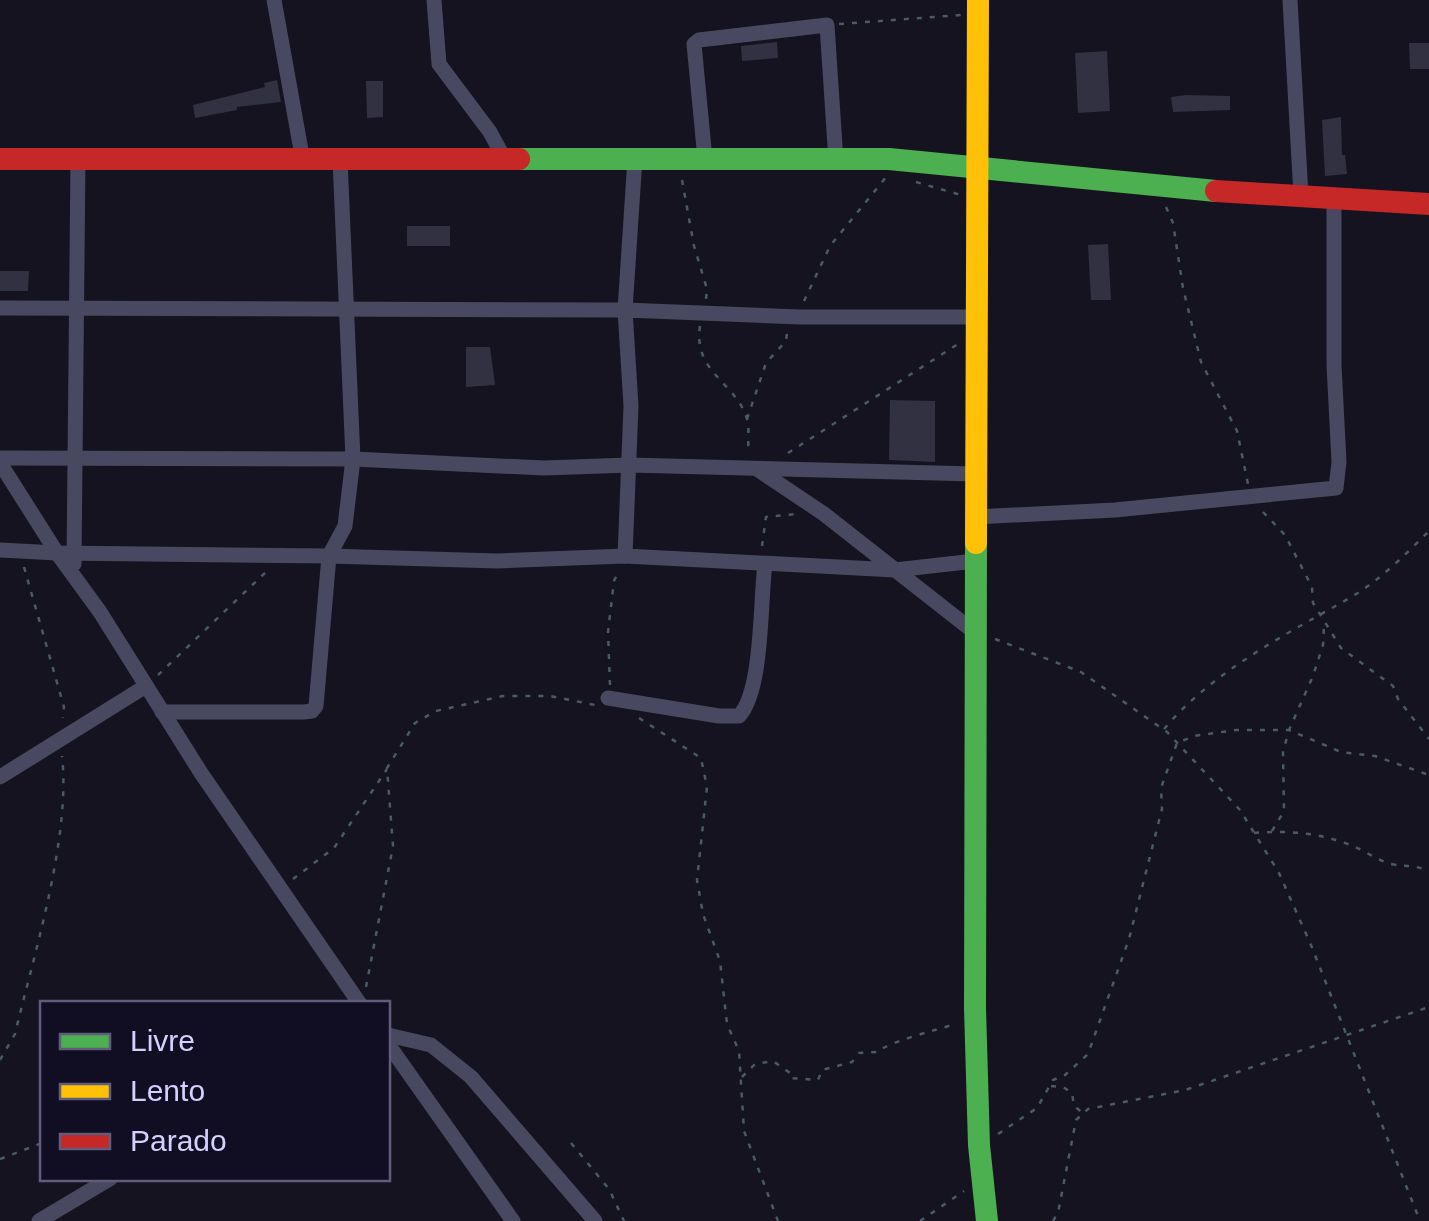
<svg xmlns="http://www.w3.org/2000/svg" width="1429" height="1221" viewBox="0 0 1429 1221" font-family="Helvetica,sans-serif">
	<rect width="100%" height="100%" fill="#14131f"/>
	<!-- building -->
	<g fill="#323141">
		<polygon points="777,42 778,58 742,61 741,46"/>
		<polygon points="1409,43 1429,43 1429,69 1410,69"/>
		<polygon points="1107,51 1110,111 1078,113 1075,53"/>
		<polygon points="277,80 281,102 237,107 237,110 195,118 193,105 265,87 264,83"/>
		<polygon points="366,81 383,81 383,117 367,118"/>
		<polygon points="1186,95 1230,96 1230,110 1173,112 1171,97"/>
		<polygon points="1341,117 1342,155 1345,155 1347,174 1325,176 1322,120"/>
		<rect x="407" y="226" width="43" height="20"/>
		<polygon points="1108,244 1111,300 1091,300 1088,245"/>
		<polygon points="0,271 29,271 28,291 0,291"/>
		<polygon points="466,347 490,347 495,385 466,387"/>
		<polygon points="890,400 935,401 935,462 889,460"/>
	</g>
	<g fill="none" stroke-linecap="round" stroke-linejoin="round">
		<!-- path -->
		<g stroke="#4a5a67" stroke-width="2.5" stroke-dasharray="5 8" stroke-linecap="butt">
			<polyline points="839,24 961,15"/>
			<polyline points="682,180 694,246 707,289 706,299"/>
			<polyline points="916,182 961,195"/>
			<polyline points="1166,207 1173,223 1183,288 1201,362 1237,431 1248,484"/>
			<polyline points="804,301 830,246 887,176"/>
			<path d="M700 326C693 373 736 382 747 419 750 429 747 442 749 452"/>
			<polyline points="747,419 766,363 786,341 787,333"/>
			<polyline points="788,453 958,344"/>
			<polyline points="1263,512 1285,535 1312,587 1313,603 1341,648 1393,686 1398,699 1429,739"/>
			<polyline points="762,546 766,517 797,514"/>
			<polyline points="24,567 64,707 63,718"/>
			<polyline points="995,639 1081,672 1167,732 1240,810 1279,873 1311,945 1420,1221"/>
			<polyline points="158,675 268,570"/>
			<polyline points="610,685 608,632 614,581 619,570"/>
			<polyline points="639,718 701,758 707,787 697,880 703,914 720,961 727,1024 739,1051 744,1131 778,1221"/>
			<path d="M1164 729C1214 670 1287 634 1353 596 1380 580 1407 553 1429 531"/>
			<polyline points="1272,831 1284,811 1283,752 1289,730 1313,676 1323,645 1324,625"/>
			<path d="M1254 833C1289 830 1323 833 1355 847 1367 852 1379 861 1391 864 1406 867 1412 864 1429 871"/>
			<polyline points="293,879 334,848 387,769"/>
			<polyline points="366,987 393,846 387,768 415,723 436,711 503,696 550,696 595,705"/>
			<path d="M0 1060 15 1034C34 954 71 837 62 756"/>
			<path d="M742 1077 755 1064 773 1061 790 1073V1078L818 1080 822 1070 852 1062 859 1053 878 1052C887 1042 937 1030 955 1024"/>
			<polyline points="1051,1086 1063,1087 1072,1093 1074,1106 1083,1113"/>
			<polyline points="998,1134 1037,1108 1053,1080 1065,1075 1088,1054 1129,939 1162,809 1161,788 1177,743 1194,736 1236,730 1289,730 1341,752 1375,756 1429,775"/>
			<polyline points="571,1143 609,1189 624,1221"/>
			<polyline points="0,1159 42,1143"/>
			<polyline points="920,1221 964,1191"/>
			<polyline points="1053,1221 1058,1213 1076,1120 1088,1109 1185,1090 1429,1007"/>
		</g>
		<!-- street -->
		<g stroke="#484860" stroke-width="15">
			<polyline points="274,0 303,161"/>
			<polyline points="434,0 439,64 490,132 504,158"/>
			<polyline points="1290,0 1301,196"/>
			<polyline points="705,159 694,44 699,40 827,25 836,161"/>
			<polyline points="0,308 625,310 635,158"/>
			<polyline points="0,458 353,459 544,468 630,465 975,474"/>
			<polyline points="0,463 57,553 100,612 201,773 360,1004"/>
			<polyline points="757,469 824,514 973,631"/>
			<polyline points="975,517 1115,510 1336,488 1339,462 1334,365 1334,199"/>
			<polyline points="0,550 57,553 329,556 497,561 625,556 895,570 975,561"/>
			<polyline points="625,556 631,406 625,310 800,317 976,317"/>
			<polyline points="74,564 78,158"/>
			<path d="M608 698 719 716H739C763 691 760 601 765 564"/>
			<polyline points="162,712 304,712 312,711 316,706 329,556 345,526 353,459 340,160"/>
			<polyline points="0,777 146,686"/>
			<polyline points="388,1035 431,1045 471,1077 595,1221"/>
			<polyline points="388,1044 513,1221"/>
			<polyline points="39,1221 111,1178"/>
		</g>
		<!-- fast -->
		<g stroke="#4caf50" stroke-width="22">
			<polyline points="519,159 889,159 1216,191"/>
			<polyline points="976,543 975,1008 979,1145 987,1221"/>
		</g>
		<!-- slow -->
		<polyline stroke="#ffc107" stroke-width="22" points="976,543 978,0"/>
		<!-- jam -->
		<g stroke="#c62828" stroke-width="22">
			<polyline points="0,159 519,159"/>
			<polyline points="1216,191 1429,204"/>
		</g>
	</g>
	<!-- legend -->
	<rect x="40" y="1001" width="350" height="180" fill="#110e24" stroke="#5f5c7c" stroke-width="2.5"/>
	<rect x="60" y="1034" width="50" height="15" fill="#4caf50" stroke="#5f5c7c" stroke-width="2.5"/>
	<text x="130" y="1051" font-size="30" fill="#d5d1ff">Livre</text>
	<rect x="60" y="1084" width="50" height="15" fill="#ffc107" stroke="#5f5c7c" stroke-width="2.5"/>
	<text x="130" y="1101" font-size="30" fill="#d5d1ff">Lento</text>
	<rect x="60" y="1134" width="50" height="15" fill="#c62828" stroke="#5f5c7c" stroke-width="2.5"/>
	<text x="130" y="1151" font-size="30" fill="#d5d1ff">Parado</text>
</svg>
